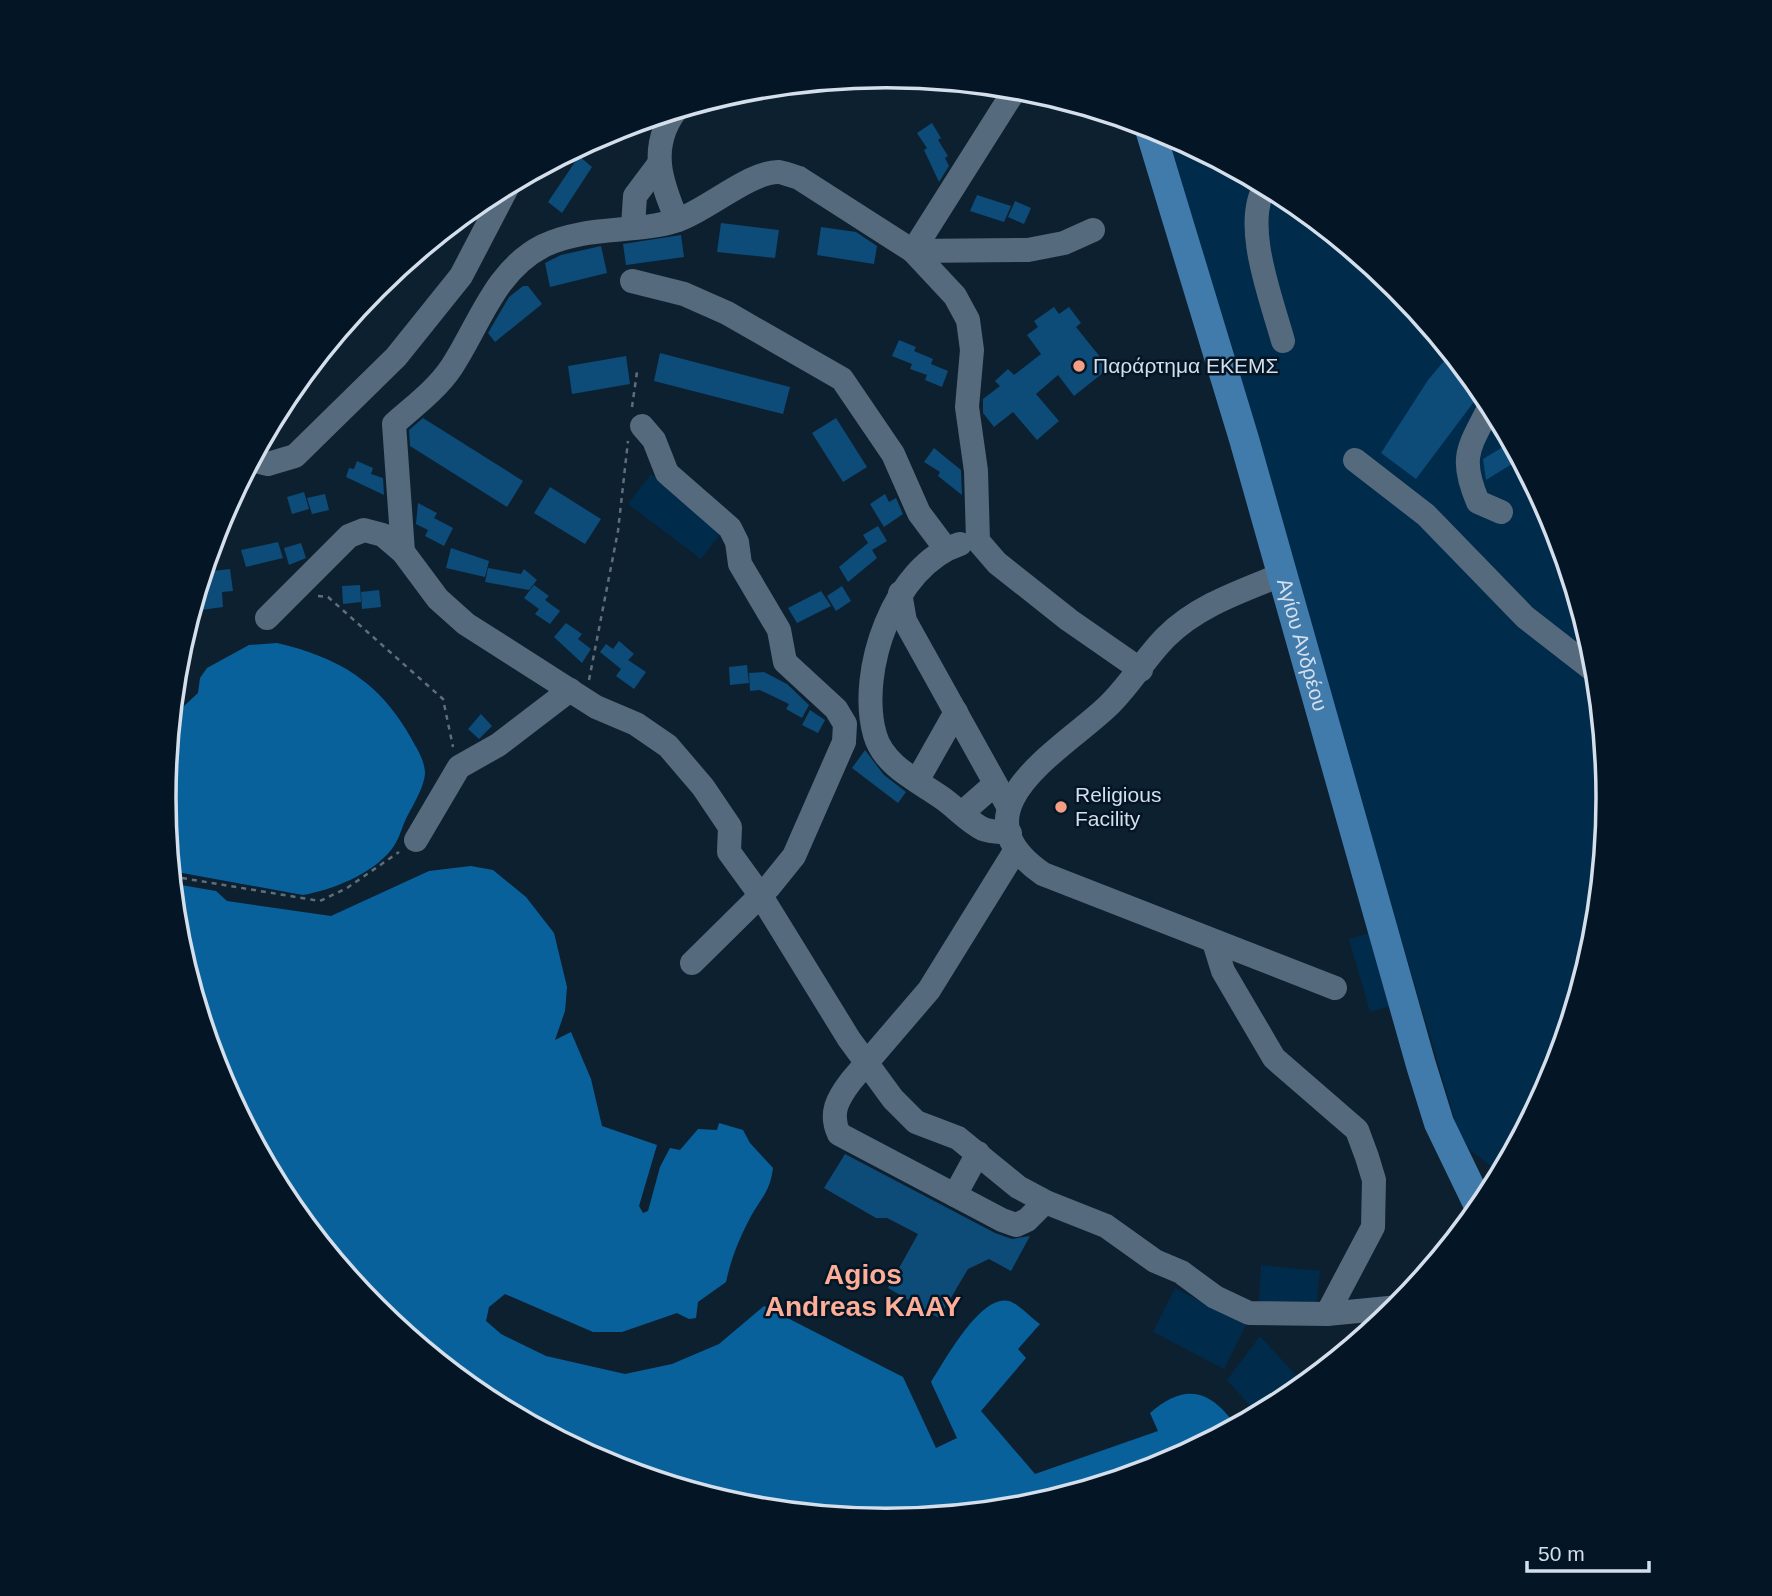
<svg xmlns="http://www.w3.org/2000/svg" width="1772" height="1596" viewBox="0 0 1772 1596" font-family="Arial,sans-serif">
	<rect width="100%" height="100%" fill="#0d2030"/>
	<!-- green -->
	<g fill="#002b4a">
		<polygon points="1182,141 1288,197 1397,287 1487,397 1554,522 1595,657 1609,798 1595,939 1554,1075 1501,1174 1462,1144 1165,144"/>
		<polygon points="651,474 724,529 701,559 628,504"/>
		<polygon points="1390,927 1411,1000 1370,1012 1349,939"/>
		<polygon points="1261,1265 1320,1271 1316,1308 1259,1301"/>
		<polygon points="1175,1288 1246,1325 1224,1369 1153,1332"/>
		<polygon points="1260,1336 1305,1385 1287,1399 1258,1415 1227,1380"/>
	</g>
	<!-- water -->
	<path fill="#09619c" d="M277 643C338 657 380 682 411 738 417 749 424 759 425 772 425 787 411 808 405 821 401 830 398 842 391 850 372 874 332 890 303 895L177 872 175 884 216 891 227 901 331 916 429 871 471 866 493 870 526 897 554 933 567 987 565 1011 555 1040 571 1032 591 1079 602 1126 657 1145 639 1206 643 1213 648 1211 660 1167 670 1148 680 1150 698 1129 717 1130 719 1123 743 1130 750 1143 773 1168C770 1192 761 1198 750 1218 739 1239 731 1259 726 1282L698 1302 696 1318 689 1319 677 1313 622 1332H593L505 1294 489 1307 486 1321 501 1334 546 1356 625 1374 672 1364 719 1344 764 1306 903 1377 936 1448 957 1438 931 1382C945 1361 980 1294 1009 1301 1019 1304 1031 1318 1040 1324L1018 1349 1026 1358 981 1411 1035 1474 1158 1431 1150 1413C1185 1382 1211 1390 1236 1426L1162 1466 1027 1507 886 1521 745 1507 609 1466 484 1399 375 1309 285 1199 218 1074 177 939 163 798 170 733 184 706 198 693 200 678 207 668 249 645Z"/>
	<!-- building -->
	<g fill="#0d4b78">
		<polygon points="932,123 941,138 938,140 948,156 945,158 949,166 939,182 924,150 927,148 917,133"/>
		<polygon points="579,156 592,167 562,213 548,202"/>
		<polygon points="977,195 1011,206 1004,222 970,211"/>
		<polygon points="1015,201 1031,208 1024,224 1008,217"/>
		<polygon points="721,223 779,230 775,258 717,252"/>
		<polygon points="821,227 856,232 877,246 874,264 817,255"/>
		<polygon points="681,235 684,257 626,265 623,244"/>
		<polygon points="601,246 607,273 550,287 545,263 561,255"/>
		<polygon points="523,286 528,286 542,304 495,342 488,333 509,297"/>
		<polygon points="1054,307 1059,314 1069,307 1081,323 1076,327 1109,368 1074,396 1058,375 1036,394 1059,421 1037,440 1013,412 994,427 983,413 983,399 1000,386 995,381 1008,369 1014,375 1041,354 1027,335 1038,327 1034,321"/>
		<polygon points="899,340 916,347 914,351 933,359 931,364 948,371 942,387 925,380 927,375 910,369 912,364 892,356"/>
		<polygon points="660,353 790,387 783,414 654,381"/>
		<polygon points="1449,355 1482,391 1416,479 1381,453 1428,380"/>
		<polygon points="626,356 630,384 572,394 568,366"/>
		<polygon points="423,418 523,481 507,507 410,446 409,430"/>
		<polygon points="836,418 867,467 843,482 812,433"/>
		<polygon points="1511,442 1520,459 1486,480 1483,459"/>
		<polygon points="934,448 961,470 962,495 938,476 940,472 924,462"/>
		<polygon points="357,461 373,468 371,474 383,478 384,495 346,477 349,468 354,469"/>
		<polygon points="550,487 601,519 585,544 534,513"/>
		<polygon points="304,492 309,509 292,514 287,497"/>
		<polygon points="325,494 329,510 312,514 307,498"/>
		<polygon points="885,494 889,502 896,498 903,514 884,527 870,504"/>
		<polygon points="418,503 437,513 434,518 453,528 444,546 425,536 428,530 416,524"/>
		<polygon points="878,526 887,541 872,550 877,558 848,582 839,567 868,543 863,535"/>
		<polygon points="278,542 283,558 246,567 241,550"/>
		<polygon points="301,543 306,558 289,565 284,548"/>
		<polygon points="451,548 489,561 485,577 446,568"/>
		<polygon points="488,568 521,574 524,569 537,580 529,590 485,582"/>
		<polygon points="230,569 233,591 222,592 223,607 201,610 199,585 203,572"/>
		<polygon points="360,585 361,602 343,604 342,586"/>
		<polygon points="534,585 549,596 545,600 560,611 550,624 535,614 539,609 524,598"/>
		<polygon points="842,586 851,601 836,611 827,596"/>
		<polygon points="379,590 381,607 362,609 361,592"/>
		<polygon points="821,591 831,606 797,623 788,608"/>
		<polygon points="566,623 582,634 578,639 591,649 582,663 554,637"/>
		<polygon points="619,641 634,654 628,660 646,672 634,689 616,676 621,669 600,652 606,644 613,649"/>
		<polygon points="747,665 749,683 730,685 729,667"/>
		<polygon points="764,672 787,684 809,705 802,718 786,709 789,704 760,690 750,691 749,673"/>
		<polygon points="810,710 825,720 818,733 802,725"/>
		<polygon points="481,714 492,726 479,739 468,729"/>
		<polygon points="865,750 884,775 906,792 898,803 852,768"/>
		<polygon points="845,1154 995,1233 1012,1239 1030,1236 1011,1271 989,1259 968,1269 939,1318 888,1288 918,1234 887,1218 876,1218 824,1188"/>
	</g>
	<g fill="none" stroke-linecap="round" stroke-linejoin="round">
		<!-- path -->
		<g stroke="#5e6e7c" stroke-width="2.5" stroke-dasharray="5 5" stroke-linecap="butt">
			<polyline points="632,407 637,372"/>
			<polyline points="318,596 328,597 443,699 453,747"/>
			<polyline points="589,680 618,531 628,441"/>
			<polyline points="182,878 320,901 347,888 399,852"/>
		</g>
		<!-- minor -->
		<g stroke="#556a7d" stroke-width="24">
			<polyline points="1016,88 913,251 955,296 968,320 972,350 967,407 976,471 978,541 997,563 1069,620 1141,670"/>
			<path d="M676 110C648 147 661 182 677 220"/>
			<path d="M1266 185C1241 223 1272 300 1283 341"/>
			<polyline points="633,226 635,196 659,164"/>
			<polyline points="632,281 684,294 727,313 842,379 893,454 919,513 946,549"/>
			<path d="M1491 404C1470 447 1458 455 1478 502L1501 512"/>
			<polyline points="642,426 654,440 667,473 730,528 737,542 740,564 779,630 785,662 836,709 845,724 844,742 794,856 769,887 692,963"/>
			<polyline points="251,460 268,464 295,456 396,357 461,276 509,184"/>
			<polyline points="1355,460 1426,515 1525,617 1597,673"/>
			<path d="M960 544C894 565 857 672 875 735 884 767 921 782 945 800 957 809 970 823 983 829 991 832 1002 832 1010 833"/>
			<path d="M403 552 394 424C414 406 436 390 451 368 479 326 494 271 543 246 586 225 635 234 678 220 707 210 751 171 779 172 785 173 793 176 799 178L913 251 1028 250 1064 243 1093 230"/>
			<path d="M1283 574C1242 591 1198 605 1166 637 1145 658 1130 685 1108 706 1061 751 950 810 1043 874L1335 988"/>
			<polyline points="900,593 905,621 1009,808"/>
			<polyline points="267,618 349,536 364,530 383,535 403,552 438,599 466,624 596,707 636,724 668,746 703,787 730,827 729,852 761,896 849,1039 893,1099 916,1122 958,1138 1018,1187 1048,1203 1106,1226 1155,1261 1181,1272 1215,1297 1249,1313 1327,1314 1399,1307"/>
			<polyline points="917,781 956,712"/>
			<polyline points="962,813 995,784"/>
			<polyline points="416,840 459,767 498,745 570,690"/>
			<path d="M1015 851 929 990 851 1081C838 1098 829 1113 839 1134L1002 1220 1016 1225 1027 1220 1045 1202"/>
			<polyline points="1214,942 1223,971 1274,1058 1357,1130 1367,1157 1374,1180 1373,1227 1327,1314"/>
			<polyline points="955,1195 978,1153"/>
		</g>
		<!-- major -->
		<path stroke="#417bab" stroke-width="30" id="s1" d="M1149 126 1244 439 1421 1065 1439 1123 1480 1208"/>
	</g>
	<!-- markers -->
	<g fill="#f49e86" stroke="#041625" stroke-width="2.5">
		<circle cx="1079" cy="366" r="7"/>
		<circle cx="1061" cy="807" r="7"/>
	</g>
	<g text-anchor="middle" stroke-width="5" stroke-linejoin="round" paint-order="stroke">
		<!-- poi labels -->
		<g font-size="21" fill="#d4dfeb" stroke="#041625" text-anchor="start">
			<text x="1093" y="373">Παράρτημα ΕΚΕΜΣ</text>
			<text x="1075" y="802">Religious<tspan x="1075" dy="24">Facility</tspan></text>
		</g>
		<!-- street labels -->
		<g font-size="21" fill="#d4dfeb" stroke="#041625">
			<text dy="7" stroke="none"><textPath href="#s1" startOffset="541">Αγίου Ανδρέου</textPath></text>
		</g>
		<!-- district labels -->
		<g font-size="28" font-weight="bold" fill="#fead97" stroke="#041625">
			<text x="863" y="1284">Agios<tspan x="863" dy="32">Andreas KAAY</tspan></text>
		</g>
	</g>
	<!-- crop -->
	<path d="M0 0H1772V1596H0ZM176 798a710 710 0 1 1 1420 0a710 710 0 1 1-1420 0Z" fill="#041625" fill-rule="evenodd"/>
	<path fill="none" stroke="#d4dfeb" stroke-width="3.5" d="M176 798a710 710 0 1 1 1420 0a710 710 0 1 1-1420 0Z"/>
	<!-- scale -->
	<path d="M1527 1561v10h122v-10" fill="none" stroke="#d4dfeb" stroke-width="3.5"/>
	<text x="1538" y="1561" font-size="21" fill="#d4dfeb" stroke="#041625" stroke-width="5" paint-order="stroke">50 m</text>
</svg>
